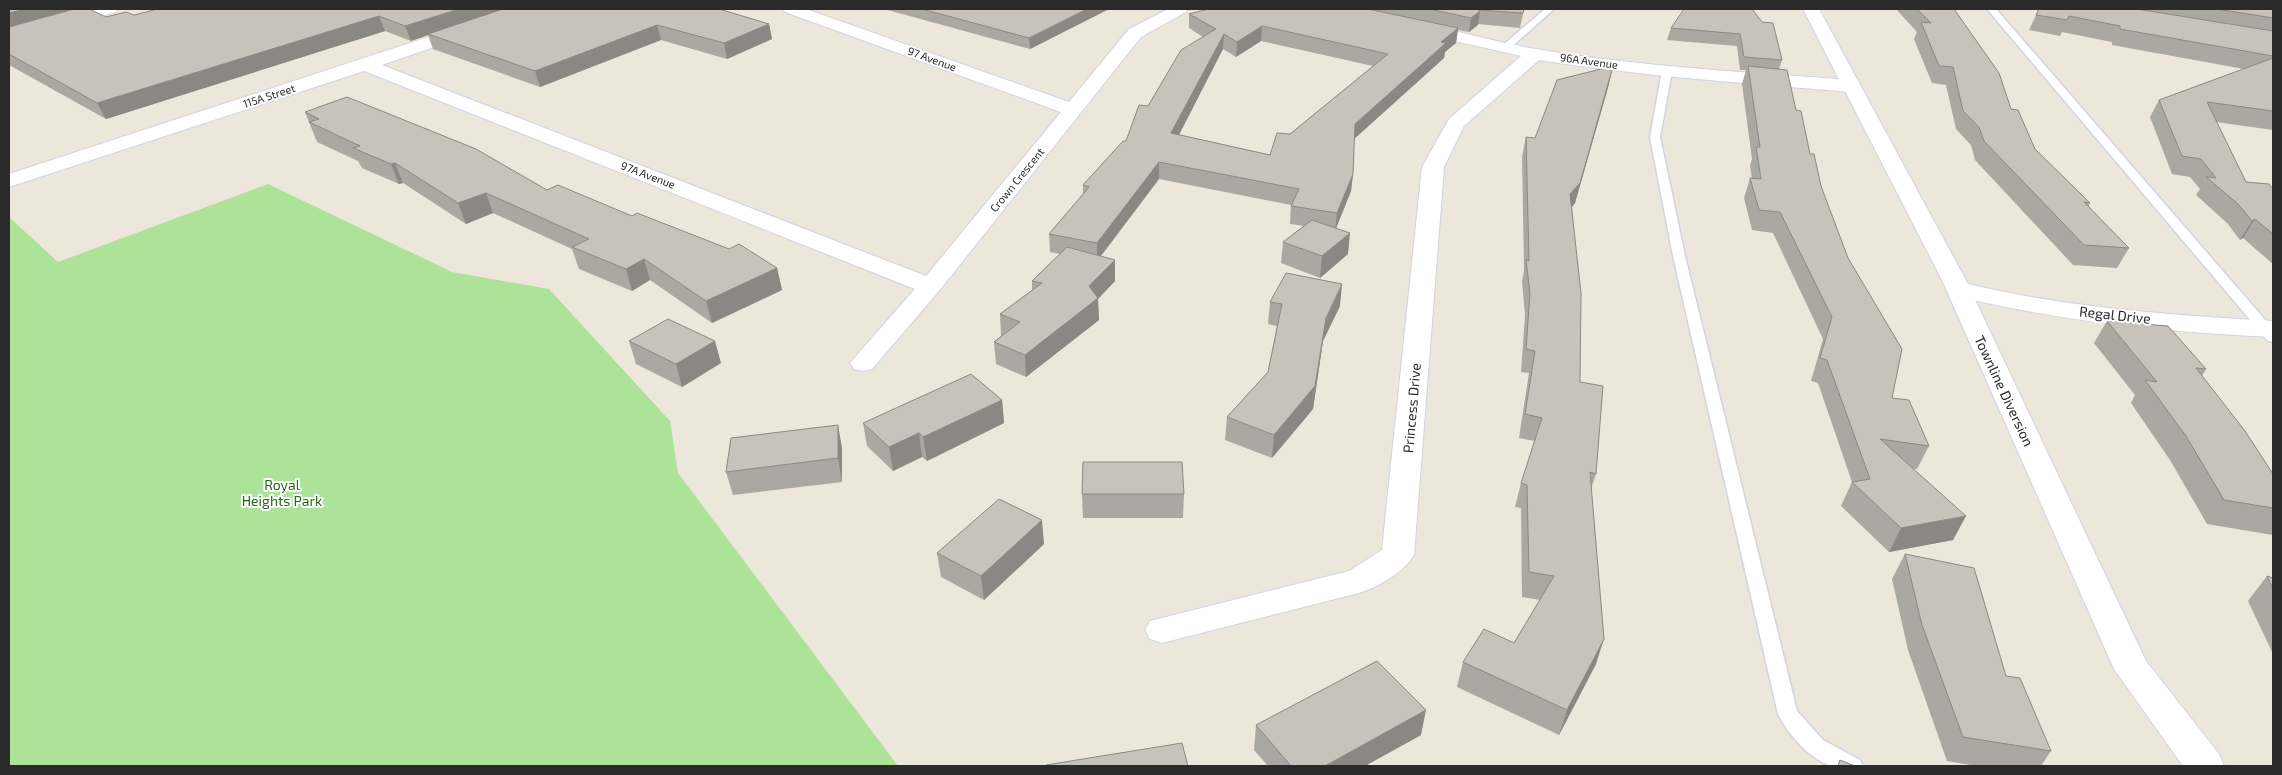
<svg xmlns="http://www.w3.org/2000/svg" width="2282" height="775" viewBox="0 0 2282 775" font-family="'Exo 2',sans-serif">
	<rect width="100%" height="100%" fill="#ece6db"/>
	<!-- green -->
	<polygon fill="#ace398" points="268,184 452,272 549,289 670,421 678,473 898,766 9,766 9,217 58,262"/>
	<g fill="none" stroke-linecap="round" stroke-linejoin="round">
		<!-- lane casing -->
		<g stroke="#d1d3e3" stroke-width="3">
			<g id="lane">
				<polygon points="1545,9 1554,9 1509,49 1503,49 1503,45"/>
				<polygon points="1987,9 1996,9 2273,329 2273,342 2268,341"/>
				<path d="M1667 68 1672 71 1660 137 1685 256 1797 711 1823 740 1860 760 1863 766C1854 766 1841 769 1832 766 1809 759 1788 734 1778 714L1673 256 1650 137 1662 71Z"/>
			</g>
		</g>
		<!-- street casing -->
		<g stroke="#d1d3e3" stroke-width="2">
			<g id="street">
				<polygon points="514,9 537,9 535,12 382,65 926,276 1061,112 785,12 783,9 806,9 1069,102 1129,29 1168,9 1188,9 1186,12 1141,37 939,291 872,369 863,371 854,369 850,363 915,289 364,71 9,187 9,174"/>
				<path d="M1421 23C1459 32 1497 42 1536 49 1640 67 1745 72 1850 80L1857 82 1859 86 1857 90 1850 92C1746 83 1642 76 1539 60L1464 126 1444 167 1414 555C1404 572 1378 587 1359 593L1162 643 1150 639 1145 630 1150 621 1349 571 1382 550 1422 167 1449 119 1521 56 1415 32 1413 28 1415 24Z"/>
				<polygon points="1958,282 1967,284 1970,289 2146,661 2219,754 2224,766 2183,766 2114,669 1946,289 1949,284"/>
			</g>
		</g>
		<!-- secondary casing -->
		<g stroke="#d1d3e3" stroke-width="2">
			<g id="secondary">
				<polygon points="92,9 118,9 116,12 9,42 9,32"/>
				<path d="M1803 9H1819L1968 284C2068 308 2170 315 2273 321V337C2164 332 2055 321 1949 294Z"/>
			</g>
		</g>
		<!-- lane -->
		<use href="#lane" fill="#fff" fill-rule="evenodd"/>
		<!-- street -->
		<use href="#street" fill="#fff" fill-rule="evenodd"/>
		<!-- secondary -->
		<use href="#secondary" fill="#fff" fill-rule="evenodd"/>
	</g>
	<!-- wall -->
	<g fill="#aba8a1" fill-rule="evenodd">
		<polygon points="9,9 73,9 106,17 134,15 158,9 769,24 772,39 727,59 661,40 540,87 433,49 428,35 411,41 385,31 106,119 9,65"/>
		<polygon points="884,9 1109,9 1030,49"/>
		<path d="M1208 9H1524L1520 28 1478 24 1469 32 1458 30 1456 43 1445 52 1444 58 1354 139 1353 174 1351 191 1336 228 1348 254 1320 278 1281 263 1283 242 1304 226 1290 224 1291 205 1159 179 1101 256 1115 260V281L1098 299 1099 320 1026 377 996 364 994 342 1001 336 1000 314 1032 290V281L1060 254 1050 252 1049 234 1083 194V185L1126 141 1148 106 1203 37 1189 28V14ZM1261 41 1373 66 1290 134 1270 155 1179 135 1223 49 1236 57Z"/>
		<polygon points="1752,9 1782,60 1779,69 1796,110 1810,154 1892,398 1929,446 1917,469 1912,469 1953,540 1889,552 1841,506 1852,482 1818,383 1811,381 1823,339 1773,233 1752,230 1744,198 1750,178 1752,178 1750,166 1752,159 1742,84 1746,70 1740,70 1737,46 1667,40 1671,28"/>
		<polygon points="1896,9 1954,9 2011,109 2035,149 2090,203 2088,207 2129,248 2117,268 2073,265 1975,160 1971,145 1956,129 1946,85 1932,83 1914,39 1917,32"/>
		<polygon points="2039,9 2273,9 2273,28 2271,31 2273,31 2273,130 2216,122 2246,182 2273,189 2273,264 2243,238 2240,240 2227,223 2196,195 2200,189 2190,177 2172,174 2150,117 2159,100 2244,69 2112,45 2112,42 2062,32 2060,36 2029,30"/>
		<polygon points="1609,84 1575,203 1572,207 1580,382 1596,474 1591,489 1596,664 1559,735 1457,687 1463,662 1514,643 1540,600 1522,597 1521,508 1515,507 1521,483 1535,441 1519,438 1529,373 1521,372 1525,315 1522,282 1524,270 1522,157 1526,137 1535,138"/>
		<polygon points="305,112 547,190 632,216 777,268 782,290 712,323 650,280 632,291 579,269 572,249 493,213 466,224 403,183 399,184 362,168 358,161 317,142"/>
		<polygon points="1270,302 1340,306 1323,341 1313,409 1272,458 1225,440 1227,417 1268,372 1277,326 1268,324"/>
		<polygon points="2107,321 2206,369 2202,376 2273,474 2273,535 2207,524 2170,460 2131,403 2135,395 2094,343"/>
		<polygon points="629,341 721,363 682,387 636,364"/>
		<polygon points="1002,400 1004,423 927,461 922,457 893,471 867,446 863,423"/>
		<polygon points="842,448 842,482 733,495 726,472"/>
		<polygon points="1082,494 1184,494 1183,518 1083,518"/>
		<polygon points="1044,544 984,600 941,577 937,553"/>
		<polygon points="1905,554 2006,676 2051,751 2041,766 1976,766 1947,761 1908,650 1892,579"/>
		<polygon points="2267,576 2273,578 2273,654 2248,601"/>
		<polygon points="1256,725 1421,735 1365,766 1268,766 1254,750"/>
	</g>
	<!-- shaded-wall -->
	<g fill="#8b8883">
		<polygon points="25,9 72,9 74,12 9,30 9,13"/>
		<polygon points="459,9 509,9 428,34 428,35 411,41 405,26"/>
		<polygon points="1087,9 1109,9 1030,49 1029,38"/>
		<polygon points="1480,11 1478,25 1469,32 1471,18"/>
		<polygon points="379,16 385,31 106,119 97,103"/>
		<polygon points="769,24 772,39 727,59 724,43"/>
		<polygon points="657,25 661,40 540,87 535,71"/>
		<polygon points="1262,26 1261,41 1236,57 1237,42"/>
		<polygon points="1458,28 1456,43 1445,52 1444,58 1353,140 1355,124 1441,42"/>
		<polygon points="1224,34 1223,49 1171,150 1171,133"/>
		<polygon points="1613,66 1609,84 1575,203 1565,215 1570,194"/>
		<polygon points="1159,162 1159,179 1097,261 1097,243"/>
		<polygon points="395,163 403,183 399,184 391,164"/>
		<polygon points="1353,174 1351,191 1335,231 1337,213"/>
		<polygon points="486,193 493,213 466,224 458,203"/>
		<polygon points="2255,219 2243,238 2240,240 2252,221"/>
		<polygon points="1350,233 1348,254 1320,278 1322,256"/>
		<polygon points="644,259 650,280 632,291 626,269"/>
		<polygon points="1115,260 1115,281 1098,299 1099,320 1026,377 1025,355 1089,286"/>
		<polygon points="777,268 782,290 712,323 706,301"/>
		<polygon points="1342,284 1340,306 1323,341 1313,409 1272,458 1274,435"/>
		<polygon points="715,341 721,363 682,387 676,364"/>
		<polygon points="1002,400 1004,423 927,461 923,437"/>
		<polygon points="838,425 842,448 842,482 838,458"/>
		<polygon points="919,433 922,457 893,471 889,447"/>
		<polygon points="1966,516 1953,540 1889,552 1901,528"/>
		<polygon points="1042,520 1044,544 984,600 981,576"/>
		<polygon points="1604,639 1596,664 1559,735 1567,710"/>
		<polygon points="1426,710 1421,735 1365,766 1325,766"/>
	</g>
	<!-- building -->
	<g fill="#c7c3bb" stroke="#8b8883" fill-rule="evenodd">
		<polygon points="9,9 25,9 9,13"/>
		<polygon points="74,9 89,9 106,17 126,12 134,15 158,9 459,9 405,26 379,16 97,103 9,54 9,27"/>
		<polygon points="503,9 719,9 769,24 724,43 657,25 535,71 428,34"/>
		<polygon points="922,9 1087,9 1029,38"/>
		<path d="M1208 9H1368L1458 28 1441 42 1446 43 1355 124 1353 174 1337 213 1291 206 1299 189 1159 162 1097 243 1049 234 1089 187 1083 185 1123 141H1126L1139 105 1148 106 1181 50 1216 29 1189 14ZM1262 26 1388 54 1290 134 1277 133 1270 155 1171 133 1224 34 1237 42Z"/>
		<polygon points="1429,9 1524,9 1523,13 1478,10 1480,11 1471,18"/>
		<polygon points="1684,9 1752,9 1762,22 1773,23 1782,60 1744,57 1740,34 1671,28"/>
		<polygon points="1917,9 1954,9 1999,73 2011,109 2018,110 2035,149 2090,203 2084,202 2129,248 2084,245 1984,141 1979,127 1963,111 1953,67 1939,66 1921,22 1931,23"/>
		<polygon points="2039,9 2137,9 2273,31 2273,56 2120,29 2120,26 2069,16 2067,20 2036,15"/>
		<polygon points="2217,9 2273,9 2273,18"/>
		<polygon points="2273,58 2273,111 2207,102 2246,182 2269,184 2273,189 2273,234 2255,219 2252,221 2238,204 2206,177 2216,178 2201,159 2182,156 2159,100"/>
		<polygon points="1613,66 1580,183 1570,194 1581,293 1580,382 1603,386 1596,474 1590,472 1604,639 1567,710 1463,662 1484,629 1514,643 1554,576 1529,572 1527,485 1521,483 1542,418 1525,414 1535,351 1526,349 1530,293 1526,260 1529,261 1526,137 1535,138 1557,80"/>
		<polygon points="1748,66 1787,70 1796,110 1801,111 1810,154 1814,154 1821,186 1848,258 1902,349 1892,398 1909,400 1929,446 1880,439 1966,516 1901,528 1852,482 1870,479 1827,360 1820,358 1832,317 1780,212 1759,210 1750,178 1761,179 1756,147 1760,147"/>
		<polygon points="347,97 476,149 547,190 558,185 632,216 637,213 729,249 739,244 777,268 706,301 644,259 626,269 572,247 589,239 486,193 458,203 395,163 391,164 353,148 360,146 309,122 319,119 305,112"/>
		<polygon points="1312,220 1350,233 1322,256 1283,242"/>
		<polygon points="1067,247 1115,260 1089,286 1098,298 1025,355 994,342 1020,322 1000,314 1042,283 1032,281"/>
		<polygon points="1286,273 1342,284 1326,318 1315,386 1274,435 1227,417 1268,372 1282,304 1270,302"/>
		<polygon points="668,319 715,341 676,364 629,341"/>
		<polygon points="2107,321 2168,326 2206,369 2196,368 2245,431 2273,474 2273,508 2224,500 2186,436 2145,380 2157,382"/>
		<polygon points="971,374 1002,400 923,437 919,433 889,447 863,423"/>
		<polygon points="838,425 838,458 726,472 731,438"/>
		<polygon points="1083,462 1182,462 1184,494 1082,494"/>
		<polygon points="999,499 1042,520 981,576 937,553"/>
		<polygon points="1905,554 1974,568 2006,676 2020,678 2051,751 1963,737 1922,625"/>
		<polygon points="2267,576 2273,578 2273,589"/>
		<polygon points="1377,661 1426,710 1325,766 1291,766 1256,725"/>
		<polygon points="1182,743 1188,766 1046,766 1046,765"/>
		<polygon points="1840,760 1855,766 1838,766"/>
	</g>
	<g text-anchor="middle" stroke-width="4" stroke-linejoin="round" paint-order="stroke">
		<!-- far-street labels -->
		<g font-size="11" fill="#2a2a2a" stroke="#fff">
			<text transform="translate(932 59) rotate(20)" y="4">97 Avenue</text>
			<text transform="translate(1589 61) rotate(8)" y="4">96A Avenue</text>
			<text transform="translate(269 96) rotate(-18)" y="4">115A Street</text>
			<text transform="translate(648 175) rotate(21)" y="4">97A Avenue</text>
			<text transform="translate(1017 180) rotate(-51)" y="4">Crown Crescent</text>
		</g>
		<!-- street labels -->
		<g font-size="14" fill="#2a2a2a" stroke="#fff">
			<text transform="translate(2115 315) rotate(6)" y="5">Regal Drive</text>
			<text transform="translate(2004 391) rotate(65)" y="5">Townline Diversion</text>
			<text transform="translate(1412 408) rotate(-85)" y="5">Princess Drive</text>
		</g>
		<!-- park labels -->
		<g font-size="14" fill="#24671a" stroke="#fff">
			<text x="282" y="490">Royal<tspan x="282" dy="16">Heights Park</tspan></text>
		</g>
	</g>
	<!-- border -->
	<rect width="2282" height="775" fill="none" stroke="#2a2a2a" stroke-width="20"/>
</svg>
